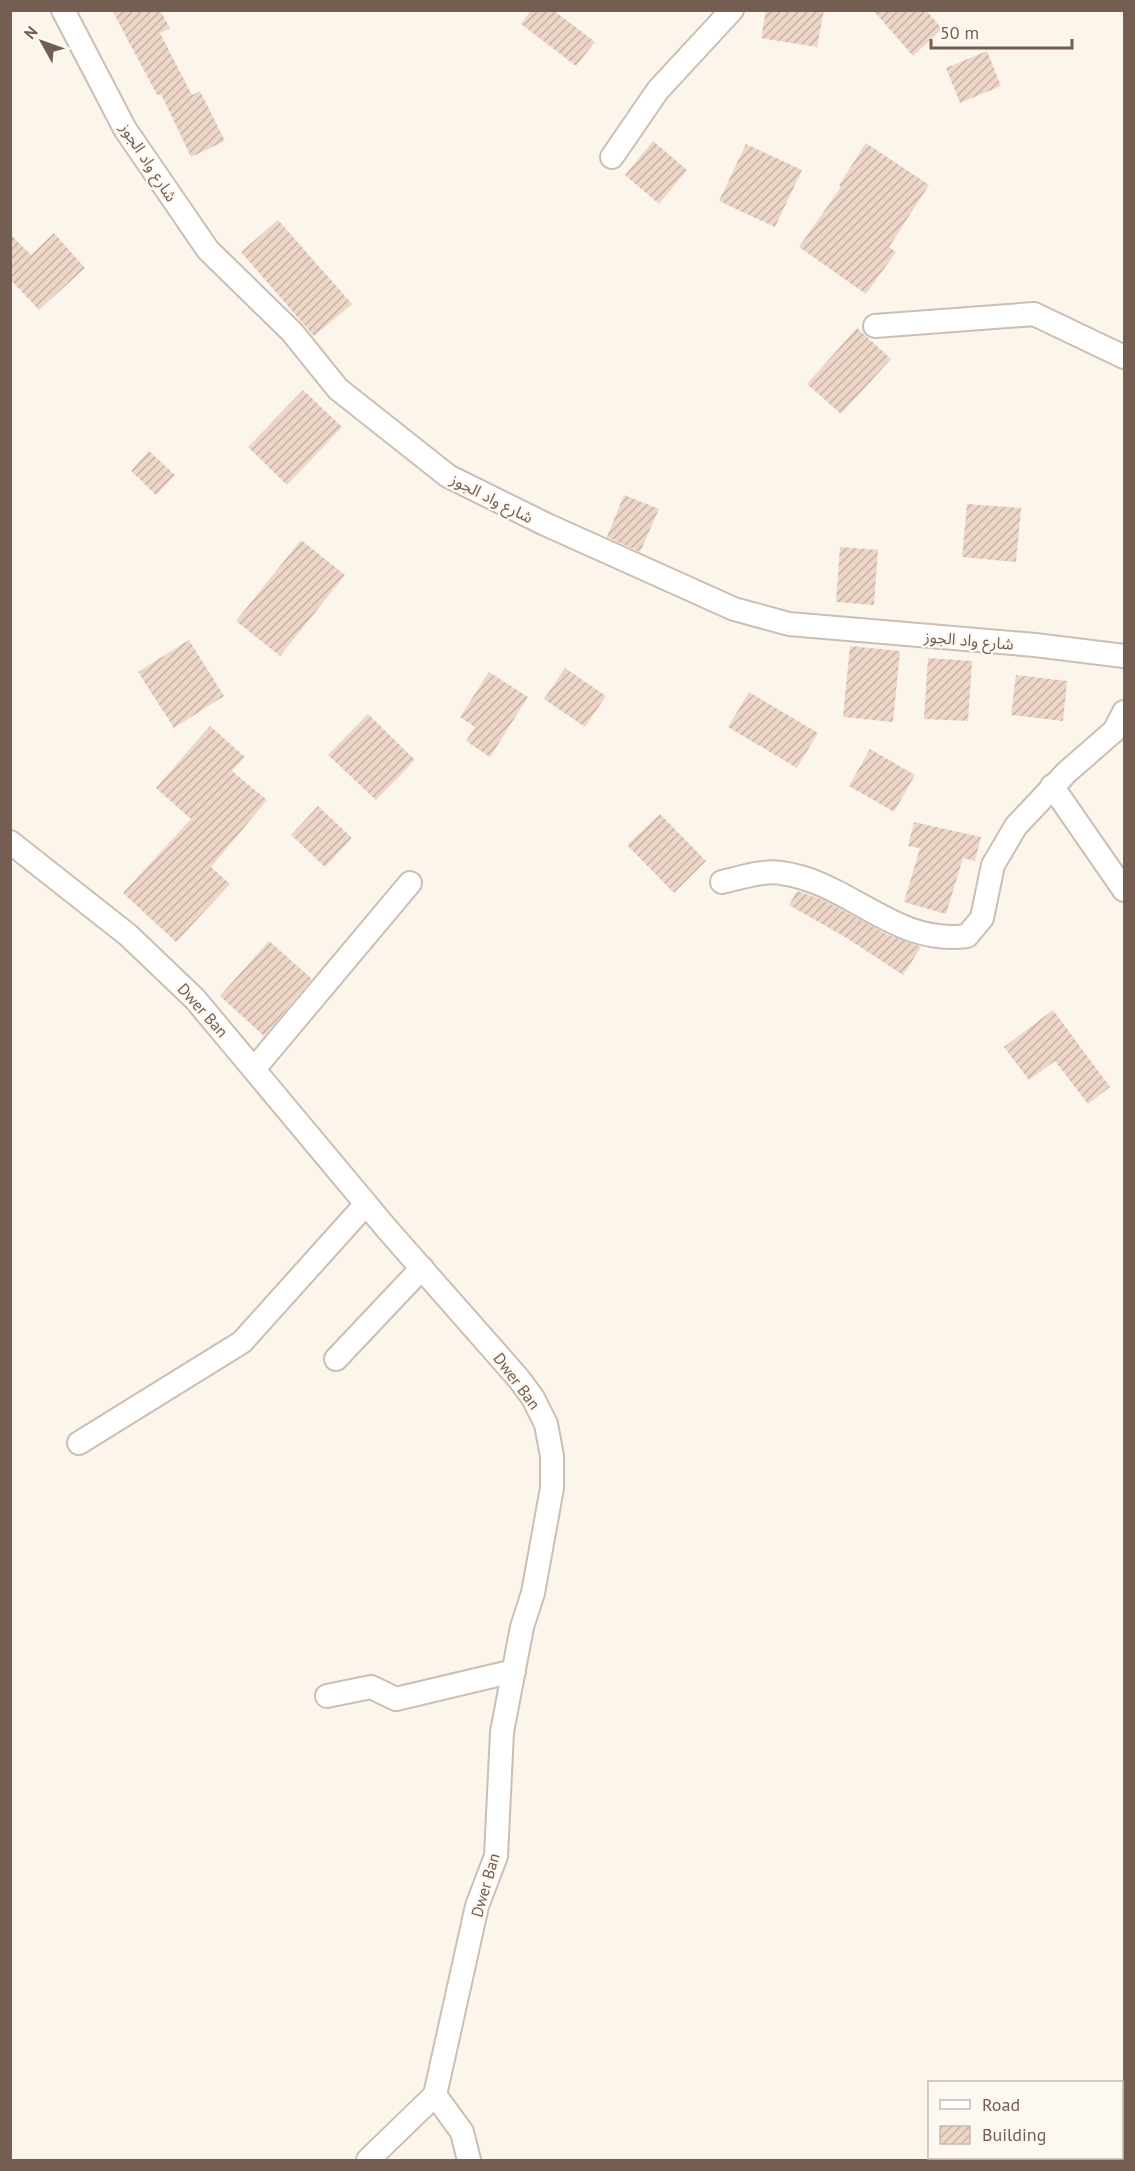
<svg xmlns="http://www.w3.org/2000/svg" width="1135" height="2171" viewBox="0 0 1135 2171" font-family="'PT Sans','Noto Sans Arabic',sans-serif">
	<defs>
		<pattern id="building-hatch" width="6" height="6" patternUnits="userSpaceOnUse" patternTransform="scale(1.5)"><rect width="6" height="6" fill="#edd6c7"/><path d="M-1 1l2-2M0 6l6-6M5 7l2-2" fill="none" stroke="#c5b1a4"/></pattern>
	</defs>
	<rect width="100%" height="100%" fill="#fbf5ec"/>
	<!-- building -->
	<g fill="url(#building-hatch)">
		<polygon points="112,10 160,10 170,28 160,33 192,95 200,91 225,141 191,157 161,94 157,95"/>
		<polygon points="531,10 553,10 595,42 576,66 521,24"/>
		<polygon points="766,10 824,10 817,47 761,38"/>
		<polygon points="873,10 926,10 942,29 913,56"/>
		<polygon points="987,51 1001,86 960,103 946,68"/>
		<polygon points="653,141 687,170 659,204 625,175"/>
		<polygon points="866,143 929,185 889,247 896,252 866,294 799,247 841,187 839,185"/>
		<polygon points="746,144 802,170 775,227 719,201"/>
		<polygon points="278,220 352,304 314,336 241,252"/>
		<polygon points="54,233 85,268 39,310 10,279 10,234 31,255"/>
		<polygon points="857,328 891,359 841,414 807,384"/>
		<polygon points="303,390 342,427 287,485 248,447"/>
		<polygon points="149,451 175,475 156,495 131,471"/>
		<polygon points="624,495 659,509 640,552 607,537"/>
		<polygon points="967,504 1021,508 1016,562 962,557"/>
		<polygon points="301,540 345,575 280,656 236,621"/>
		<polygon points="840,547 878,550 874,605 836,602"/>
		<polygon points="189,640 224,696 174,728 138,672"/>
		<polygon points="850,646 900,651 893,722 843,717"/>
		<polygon points="928,658 972,661 968,721 924,719"/>
		<polygon points="565,668 606,696 585,727 544,699"/>
		<polygon points="489,672 528,697 490,757 466,741 475,727 460,717"/>
		<polygon points="1016,675 1067,681 1063,721 1011,715"/>
		<polygon points="749,692 818,733 797,768 728,727"/>
		<polygon points="368,714 415,760 376,800 328,755"/>
		<polygon points="210,726 245,757 232,771 267,800 211,867 230,884 176,942 123,893 191,819 156,788"/>
		<polygon points="870,749 915,775 894,812 849,786"/>
		<polygon points="318,806 352,838 325,867 291,835"/>
		<polygon points="660,814 706,861 674,893 627,845"/>
		<polygon points="914,822 981,837 975,861 963,858 946,914 904,902 920,848 908,846"/>
		<polygon points="797,891 823,900 888,935 921,947 903,975 845,937 789,905"/>
		<polygon points="269,941 312,979 264,1036 220,996"/>
		<polygon points="1053,1010 1110,1087 1088,1104 1055,1061 1029,1080 1004,1047"/>
	</g>
	<g fill="none" stroke-linecap="round" stroke-linejoin="round">
		<!-- minor casing -->
		<g stroke="#ccbeb2" stroke-width="26">
			<g id="minor">
				<polyline points="63,10 125,129 208,250 292,332 338,389 448,476 545,524 734,609 789,624 1035,645 1124,656"/>
				<polyline points="612,157 658,90 732,10"/>
				<polyline points="875,326 1034,314 1124,357"/>
				<polyline points="1052,786 1124,890"/>
				<polyline points="10,842 128,935 195,999 387,1229 519,1379 533,1398 546,1424 552,1456 552,1488 533,1593 522,1627 502,1732 496,1856 477,1906 435,2095 462,2132 469,2160"/>
				<path d="M722 882C740 878 763 870 781 873 850 882 894 946 967 936L982 918 993 865 1016 826 1067 772 1114 731 1124 712"/>
				<polyline points="254,1069 410,883"/>
				<polyline points="336,1359 422,1268"/>
				<polyline points="79,1443 242,1342 366,1204"/>
				<polyline points="327,1696 371,1687 396,1699 514,1671"/>
				<polyline points="368,2160 435,2095"/>
			</g>
		</g>
		<!-- minor -->
		<use href="#minor" stroke="#fff" stroke-width="22"/>
	</g>
	<g text-anchor="middle" stroke-width="4.5" stroke-linejoin="round" paint-order="stroke">
		<!-- street labels -->
		<g font-size="16" fill="#745e51" stroke="#fdf9f2">
			<text transform="translate(149 162) rotate(57)" y="6">شارع واد الجوز</text>
			<text transform="translate(492 498) rotate(27)" y="6">شارع واد الجوز</text>
			<text transform="translate(969 640) rotate(5)" y="6">شارع واد الجوز</text>
			<text transform="translate(203 1010) rotate(48)" y="6">Dwer Ban</text>
			<text transform="translate(517 1381) rotate(53)" y="6">Dwer Ban</text>
			<text transform="translate(485 1885) rotate(-74)" y="6">Dwer Ban</text>
		</g>
	</g>
	<!-- border -->
	<rect width="1135" height="2171" fill="none" stroke="#745e51" stroke-width="24"/>
	<!-- legend -->
	<rect x="928" y="2081" width="195" height="78" fill="#fdf9f2" stroke="#c6bbb2" stroke-width="1.5"/>
	<rect x="940" y="2100" width="30" height="9" fill="#ffffff" stroke="#c6bbb2" stroke-width="1.5"/>
	<text x="982" y="2111" font-size="18" fill="#745e51">Road</text>
	<rect x="940" y="2126" width="30" height="18" fill="url(#building-hatch)" stroke="#c6bbb2" stroke-width="1.5"/>
	<text x="982" y="2141" font-size="18" fill="#745e51">Building</text>
	<!-- north arrow -->
	<g transform="translate(42 42) rotate(310)" stroke="#fdf9f2" stroke-width="4.5" paint-order="stroke">
	<path d="M0-4.5L10 22L0 15L-10 22Z" fill="#745e51"/>
	<text y="-9" font-size="16" font-weight="bold" text-anchor="middle" fill="#745e51">N</text>
	</g>
	<!-- scale -->
	<path d="M931 39v9h141v-9" fill="none" stroke="#745e51" stroke-width="3"/>
	<text x="940" y="39" font-size="18" fill="#745e51" stroke="#fdf9f2" stroke-width="4.5" paint-order="stroke">50 m</text>
</svg>
